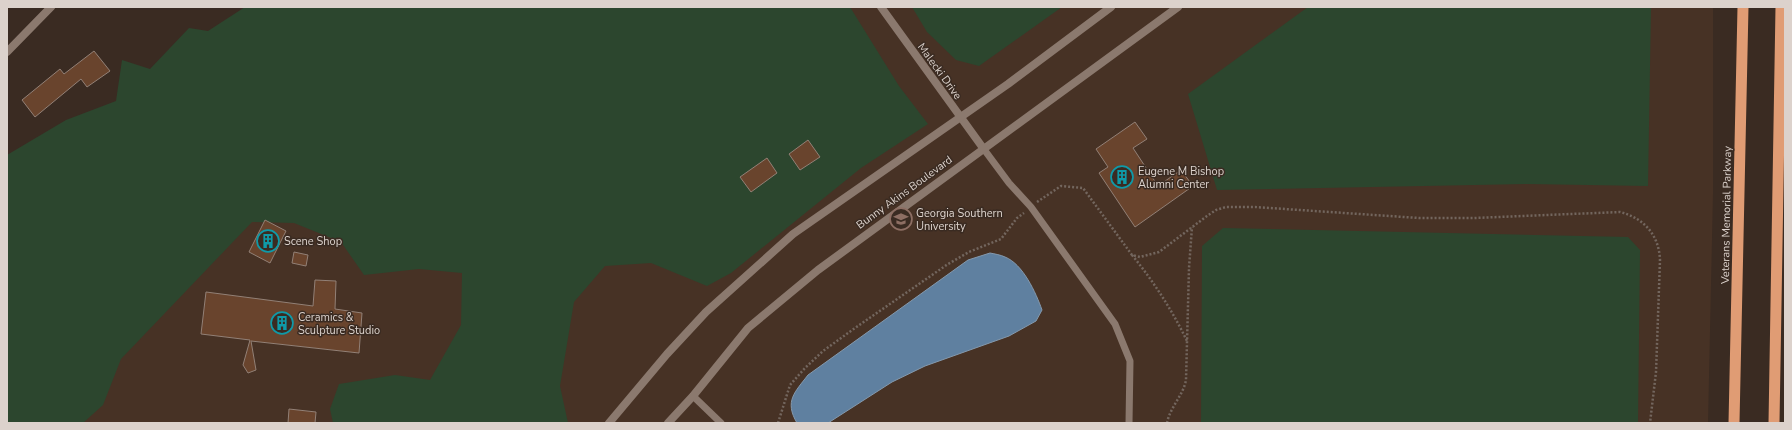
<svg xmlns="http://www.w3.org/2000/svg" width="1792" height="430" viewBox="0 0 1792 430" font-family="'Nunito Sans',sans-serif">
	<rect width="100%" height="100%" fill="#3a2b22"/>
	<!-- built -->
	<polygon fill="#473225" points="418,7 1713,7 1713,193 1708,423 7,423 7,192"/>
	<!-- green -->
	<g fill="#2c462e">
		<polygon points="245,7 850,7 899,86 928,124 861,168 731,273 707,286 651,263 605,266 574,302 560,386 568,423 333,423 330,409 339,384 395,375 430,380 461,325 462,273 419,269 364,275 341,242 294,223 252,222 121,359 103,405 83,423 7,423 7,155 66,120 116,101 122,60 150,69 189,28 208,31"/>
		<polygon points="912,7 1062,7 979,66 956,60 927,32"/>
		<polygon points="1308,7 1651,7 1648,186 1527,184 1217,190 1188,94"/>
		<polygon points="1223,228 1628,237 1640,250 1638,423 1201,423 1202,246"/>
	</g>
	<!-- water -->
	<path fill="#5f80a0" stroke="#8499ad" d="M990 253C995 254 1001 255 1005 257 1023 264 1036 293 1042 310L1036 321 1009 336 925 366 892 382 828 423H797C784 401 795 392 808 375L968 260Z"/>
	<!-- building -->
	<g fill="#69442d" stroke="#928076">
		<polygon points="94,51 110,71 87,87 81,79 35,117 22,100 60,69 64,74"/>
		<polygon points="1135,122 1147,139 1133,148 1158,186 1181,170 1193,186 1135,227 1099,173 1108,167 1096,149"/>
		<polygon points="808,140 820,157 800,170 789,154"/>
		<polygon points="767,158 777,173 751,192 740,177"/>
		<polygon points="265,220 286,231 270,263 249,252"/>
		<polygon points="294,252 308,255 306,266 292,263"/>
		<polygon points="315,280 336,281 335,309 362,313 359,353 251,341 256,370 248,373 243,365 250,340 201,334 206,292 313,306"/>
		<polygon points="289,409 316,412 315,423 288,423"/>
	</g>
	<g fill="none" stroke-linecap="round" stroke-linejoin="round">
		<!-- path -->
		<g stroke="#73665e" stroke-width="2.5" stroke-dasharray="2 2" stroke-linecap="butt">
			<path d="M1037 202 1061 186 1083 188 1132 255 1140 257 1159 252 1207 216 1216 210 1226 207H1255L1419 218H1474L1620 212C1644 218 1659 235 1660 260L1656 372 1650 423"/>
			<path d="M1132 255C1154 282 1172 310 1187 341"/>
			<polyline points="778,423 790,385 805,368 823,351 855,328 948,264 969,252 1001,239 1017,218 1024,213"/>
			<path d="M1167 423C1170 407 1183 396 1186 380L1189 268 1192 227"/>
		</g>
		<!-- service -->
		<g stroke="#8b796e" stroke-width="7">
			<polyline points="983,148 1009,183 1031,207 1115,324 1130,361 1129,423"/>
			<polyline points="693,396 721,423"/>
		</g>
		<!-- minor -->
		<g stroke="#8b796e" stroke-width="8">
			<polyline points="881,7 983,148"/>
			<polyline points="7,52 51,7"/>
			<polyline points="609,423 667,354 706,312 793,234 1008,84 1111,7"/>
			<polyline points="668,423 693,396 748,328 818,270 1178,7"/>
		</g>
		<!-- trunk -->
		<g stroke="#e09c74" stroke-width="11">
			<polyline points="1734,423 1743,7"/>
			<polyline points="1774,423 1781,7"/>
		</g>
	</g>
	<!-- icons -->
	<defs>
		<g id="building-ring" transform="scale(1.15)"><circle r="9.5" fill="#3a2b22" stroke="#0f9aa8" stroke-width="1.5"/><path d="M-4-6H4V6H1V3H-1V6H-4ZM-2.5-4.3h1.7v1.8h-1.7ZM.8-4.3h1.7v1.8H.8ZM-2.5-1h1.7V.8h-1.7ZM.8-1h1.7V.8H.8Z" fill="#0f9aa8"/></g>
		<g id="university-ring" transform="scale(1.15)"><circle r="9.5" fill="#3a2b22" stroke="#8d6e63" stroke-width="1.5"/><path d="M0-5L7-2L0 1L-7-2ZM-4 1L0 2.5L4 1V4Q0 6-4 4Z" fill="#8d6e63"/></g>
	</defs>
	<g fill-rule="evenodd">
		<use href="#building-ring" x="1122" y="177"/>
		<use href="#university-ring" x="901" y="219"/>
		<use href="#building-ring" x="268" y="241"/>
		<use href="#building-ring" x="282" y="323"/>
	</g>
	<g text-anchor="middle" stroke-width="3" stroke-linejoin="round" paint-order="stroke">
		<!-- street labels -->
		<g font-size="11" fill="#dcd2cc" stroke="#3a2b22">
			<text transform="translate(940 71) rotate(54)" y="4">Malecki Drive</text>
			<text transform="translate(904 192) rotate(-36)" y="4">Bunny Akins Boulevard</text>
			<text transform="translate(1726 215) rotate(-89)" y="4">Veterans Memorial Parkway</text>
		</g>
		<!-- poi labels -->
		<g font-size="11" fill="#dcd2cc" stroke="#3a2b22" text-anchor="start">
			<text x="1138" y="175">Eugene M Bishop<tspan x="1138" dy="13">Alumni Center</tspan></text>
			<text x="916" y="217">Georgia Southern<tspan x="916" dy="13">University</tspan></text>
			<text x="284" y="245">Scene Shop</text>
			<text x="298" y="321">Ceramics &amp;<tspan x="298" dy="13">Sculpture Studio</tspan></text>
		</g>
	</g>
	<!-- border -->
	<rect width="1792" height="430" fill="none" stroke="#dcd2cc" stroke-width="16"/>
</svg>
